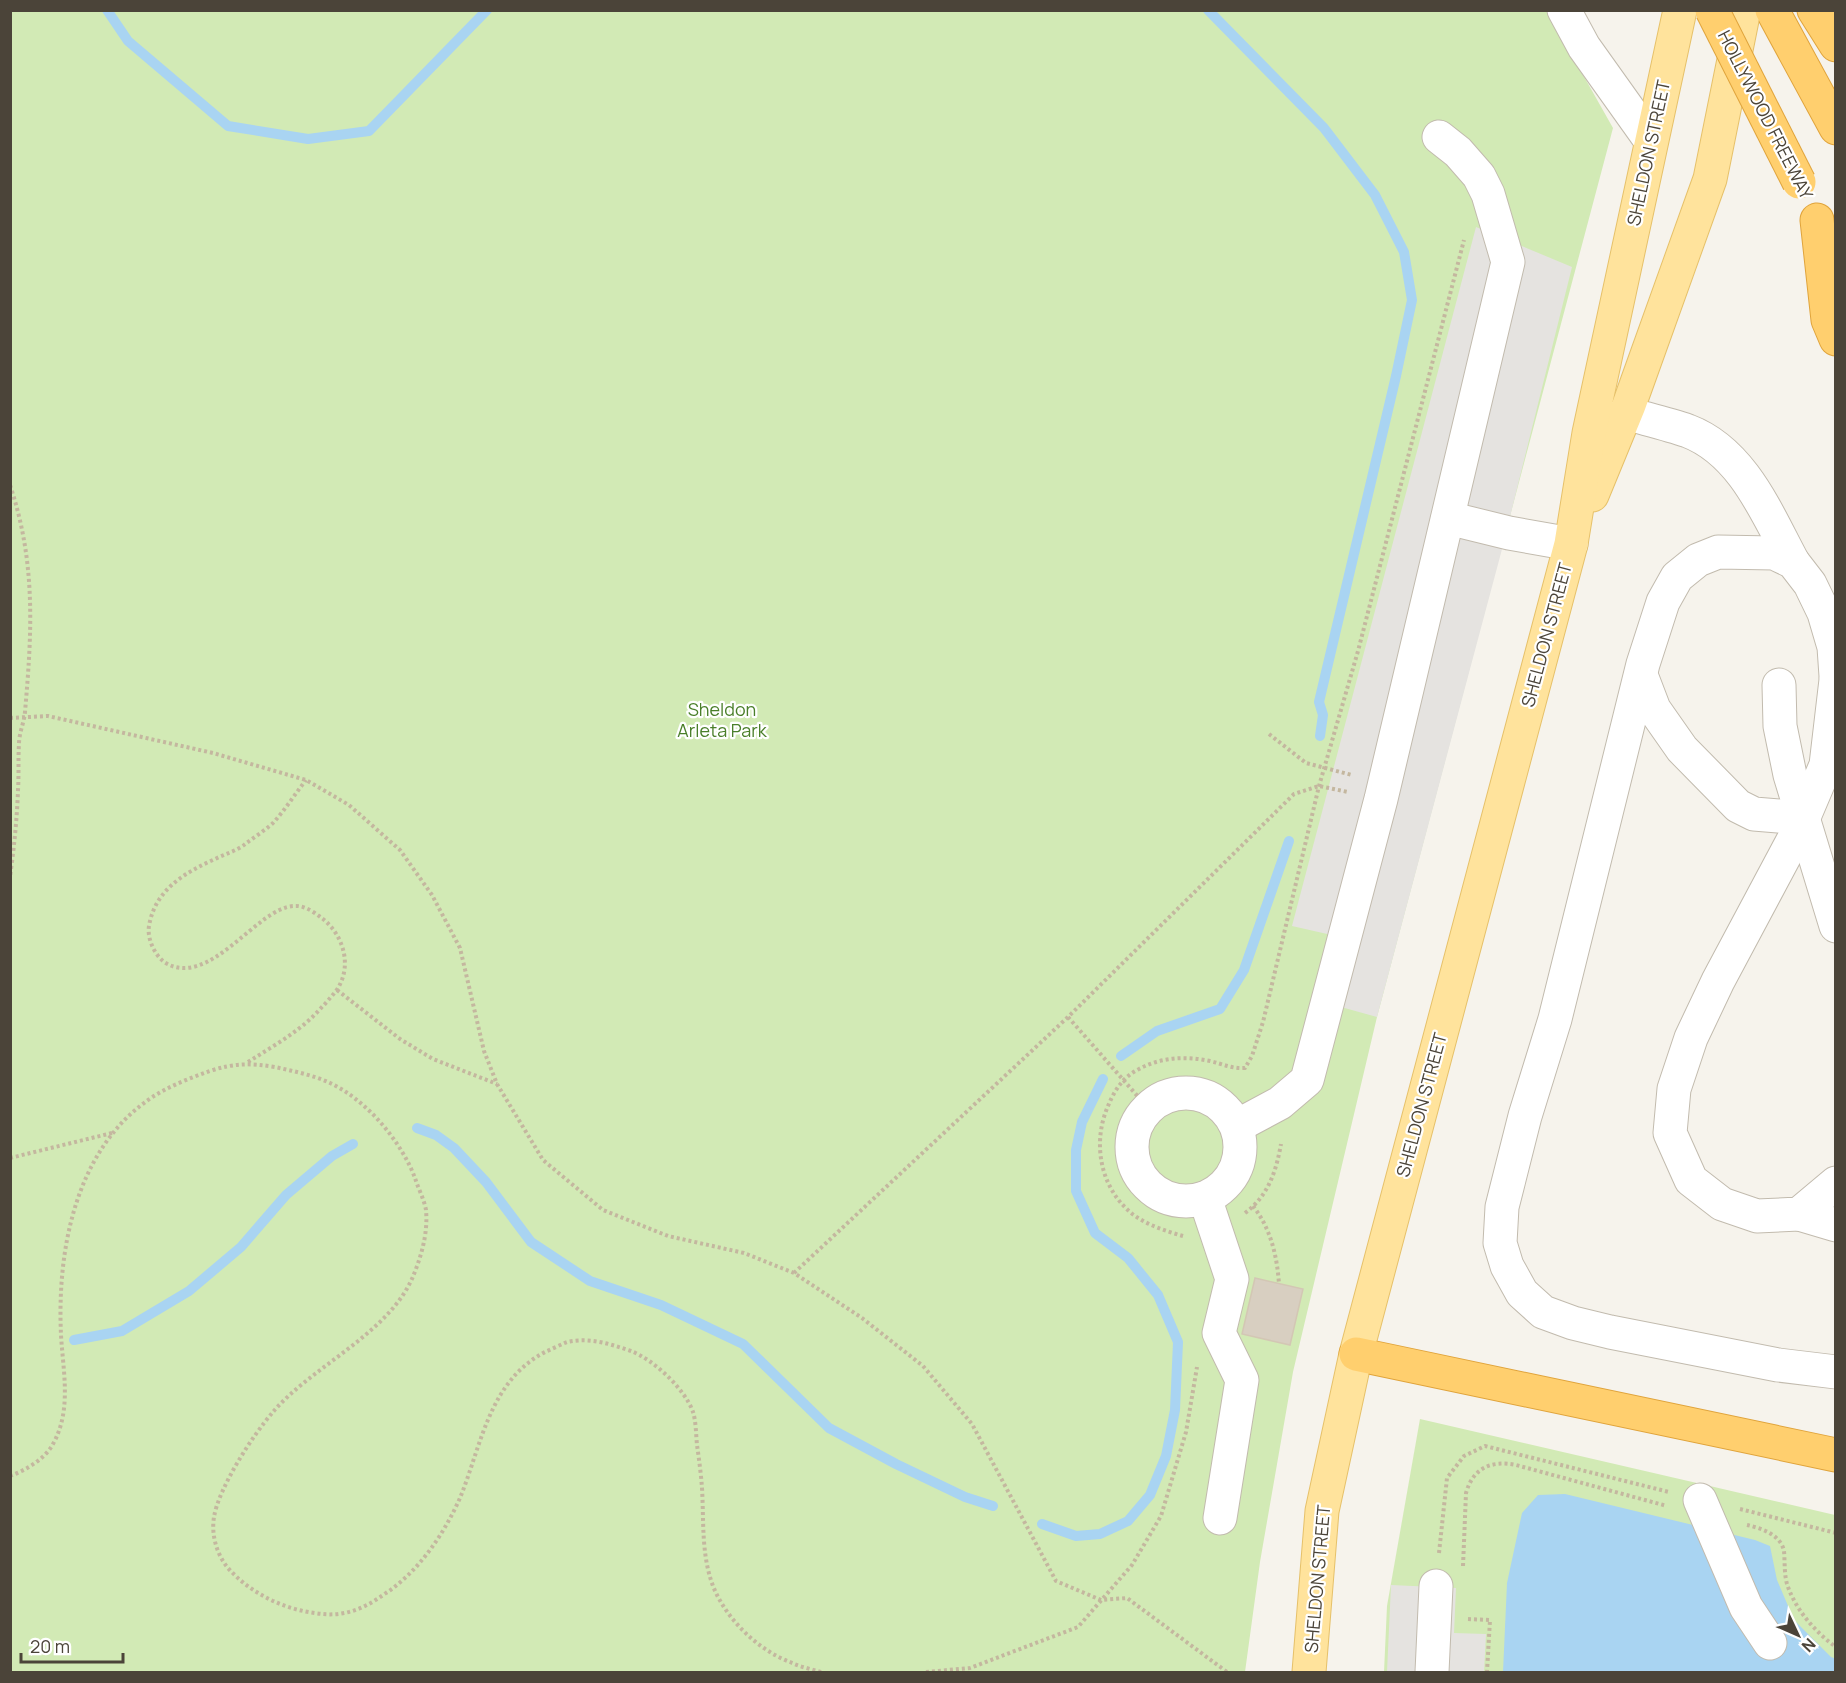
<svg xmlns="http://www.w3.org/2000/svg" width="1846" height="1683" viewBox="0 0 1846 1683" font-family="Manrope,sans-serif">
	<rect width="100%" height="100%" fill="#f6f3ec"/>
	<!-- green -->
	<g fill="#d2eab5">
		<polygon points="11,11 1547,11 1613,128 1377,1017 1293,1372 1260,1562 1245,1672 11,1672"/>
		<polygon points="1420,1419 1835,1515 1835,1672 1384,1672 1387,1606"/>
	</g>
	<!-- parking -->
	<g fill="#e5e3e0">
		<polygon points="1476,227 1572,267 1501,553 1377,1017 1341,1007 1358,941 1292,926"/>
		<polygon points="1391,1585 1456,1588 1454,1633 1486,1634 1484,1672 1387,1672"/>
	</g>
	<!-- water -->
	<polygon fill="#a9d4f2" points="1565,1494 1755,1540 1770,1546 1777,1580 1794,1620 1831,1657 1836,1659 1835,1672 1503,1672 1507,1583 1522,1513 1538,1495"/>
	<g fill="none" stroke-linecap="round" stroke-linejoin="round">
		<!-- stream -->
		<g stroke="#a9d4f2" stroke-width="10">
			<polyline points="107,10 128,41 228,126 308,139 369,131 487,10"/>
			<polyline points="1208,10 1324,128 1375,195 1404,252 1412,300 1396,376 1319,702 1323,715 1320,736"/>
			<polyline points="1121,1056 1157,1031 1220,1009 1244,970 1289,841"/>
			<polyline points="417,1128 436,1135 454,1148 486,1182 531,1242 590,1281 661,1305 743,1344 829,1428 896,1464 965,1497 993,1506"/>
			<polyline points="74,1340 122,1331 189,1291 241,1247 286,1195 332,1156 353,1144"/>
			<polyline points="1042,1524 1076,1536 1100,1534 1128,1521 1150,1495 1166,1456 1175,1410 1178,1342 1158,1295 1128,1258 1095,1233 1076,1191 1076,1150 1082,1122 1103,1079"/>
		</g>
	</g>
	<!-- building -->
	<polygon fill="#d8cfc1" stroke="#d3c7b4" stroke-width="1.5" points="1255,1278 1303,1289 1290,1345 1242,1334"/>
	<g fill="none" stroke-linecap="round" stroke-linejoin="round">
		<!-- minor casing -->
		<g stroke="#c2bbae" stroke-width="35">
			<g id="minor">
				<polyline points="1564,10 1584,47 1651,141"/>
				<path d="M1625 413C1646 419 1668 424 1688 431 1743 452 1767 514 1793 562"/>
				<polyline points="1448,518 1509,533 1571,544"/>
				<polyline points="1641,675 1654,709 1682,749 1738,806 1754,814 1804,818"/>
				<polyline points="1836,676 1834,647 1824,613 1810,584 1793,562 1774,553 1718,552 1698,560 1677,577 1663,602 1643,664 1555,1019 1525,1116 1502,1207 1500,1243 1507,1266 1522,1293 1543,1312 1573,1323 1610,1332 1778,1365 1836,1372"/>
				<polyline points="1836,680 1826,765 1798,831 1718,981 1691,1038 1674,1089 1670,1133 1691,1180 1722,1204 1757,1216 1799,1214 1836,1183"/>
				<polyline points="1779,685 1780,726 1790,775 1836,926"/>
				<circle cx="1186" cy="1147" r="54"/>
				<polyline points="1237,1126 1280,1103 1307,1080 1381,799 1508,262 1488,194 1479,176 1458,152 1439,137"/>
				<polyline points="1205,1198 1232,1279 1219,1333 1242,1380 1220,1518"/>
				<polyline points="1799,1214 1836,1225"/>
				<polyline points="1700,1500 1746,1607 1770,1643"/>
				<polyline points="1432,1672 1436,1586"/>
			</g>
		</g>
		<!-- major casing -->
		<g stroke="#e6c16a" stroke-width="35">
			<g id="major">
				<polyline points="1592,495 1629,405 1710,179 1744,10"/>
				<polyline points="1309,1672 1322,1511 1356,1354 1571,544 1589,433 1680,10"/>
			</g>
		</g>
		<!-- highway casing -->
		<g stroke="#e0a43c" stroke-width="35">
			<g id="highway">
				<polyline points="1772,10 1836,128"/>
				<polyline points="1814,10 1836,45"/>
				<polyline points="1817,220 1828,320 1836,339"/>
				<polyline points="1356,1354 1836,1455"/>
			</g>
		</g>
		<!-- path -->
		<g stroke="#c4b79f" stroke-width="4" stroke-dasharray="3 3" stroke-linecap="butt">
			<path d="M10 485C36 563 32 631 25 712 24 723 19 733 19 744 18 759 19 774 18 790 17 819 14 848 10 877"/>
			<polyline points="10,718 48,716 213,753 306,780 349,805 400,850 432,895 460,948 484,1051 497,1084 543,1160 603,1210 668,1236 744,1253 794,1273 862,1318 923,1366 972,1424 1056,1581 1101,1600 1127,1598 1227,1672"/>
			<polyline points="1269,734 1306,763 1352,775"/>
			<polyline points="337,990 400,1039 433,1059 497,1084"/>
			<polyline points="1068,1017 1148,1108"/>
			<path d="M248 1062C273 1046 301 1031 321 1008 326 1003 331 997 336 991 353 967 344 936 323 919 315 913 305 905 294 906 257 907 209 991 164 962 154 954 147 938 149 926 155 890 184 873 215 859 225 854 236 851 244 845 253 838 264 831 273 823 285 810 295 794 306 780"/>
			<polyline points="10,1158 112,1133"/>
			<path d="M1253 1206C1271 1229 1277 1256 1279 1284"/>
			<path d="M1245 1213C1268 1196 1276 1172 1281 1144"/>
			<path d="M1183 1236C1165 1231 1144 1224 1130 1212 1101 1187 1093 1146 1106 1111 1113 1093 1121 1078 1139 1069 1161 1057 1186 1056 1210 1061 1223 1064 1232 1069 1245 1068L1252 1056 1263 1022 1319 786 1358 651 1464 240"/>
			<polyline points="794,1273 1068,1017 1294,794 1319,786 1348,792"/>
			<path d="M10 1476C26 1470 45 1459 53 1444 72 1410 63 1371 61 1335 57 1251 75 1149 151 1098 169 1086 190 1078 210 1071 234 1063 251 1063 275 1067 293 1071 312 1075 328 1082 366 1099 401 1141 415 1178 418 1188 424 1199 426 1210 428 1232 422 1254 414 1274 391 1333 313 1365 273 1412 253 1435 219 1487 214 1517 211 1535 217 1555 228 1568 250 1593 283 1609 315 1613 343 1618 364 1609 386 1593 419 1571 444 1534 460 1498 482 1444 489 1380 547 1351 550 1350 564 1343 567 1342 590 1337 610 1344 631 1351 654 1360 685 1389 693 1412 696 1421 696 1435 697 1445 699 1459 701 1474 702 1488 704 1522 701 1554 713 1586 726 1619 758 1650 790 1662 800 1667 811 1669 821 1672"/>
			<polyline points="1740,1509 1836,1533"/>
			<path d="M1747 1525C1761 1528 1781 1535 1784 1551 1785 1562 1784 1573 1787 1584 1795 1609 1815 1632 1836 1647"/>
			<polyline points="1439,1553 1447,1478 1464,1456 1485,1446 1669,1492"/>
			<path d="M1463 1566 1466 1493C1473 1468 1491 1460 1516 1465L1667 1506"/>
			<polyline points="1468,1619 1490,1620 1487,1672"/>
			<polyline points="926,1672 970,1668 1078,1627 1132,1565 1161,1516 1186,1432 1197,1367"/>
		</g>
		<!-- minor -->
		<use href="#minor" stroke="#fff" stroke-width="33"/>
		<!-- major -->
		<use href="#major" stroke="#ffe39c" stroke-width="33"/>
		<!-- highway -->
		<use href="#highway" stroke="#ffcf6e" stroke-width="33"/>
		<!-- highway-bridge casing -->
		<g stroke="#e0a43c" stroke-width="35" stroke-linecap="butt">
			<polyline id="highway-bridge" points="1712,10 1799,182"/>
		</g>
		<!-- highway-bridge -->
		<use href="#highway-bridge" stroke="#ffcf6e" stroke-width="33"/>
	</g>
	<g text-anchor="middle" stroke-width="4.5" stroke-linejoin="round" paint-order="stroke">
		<!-- street labels -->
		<g font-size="18" fill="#4b4439" stroke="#fff">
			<text transform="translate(1765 115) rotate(63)" y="6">HOLLYWOOD FREEWAY</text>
			<text transform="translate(1649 153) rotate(-78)" y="6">SHELDON STREET</text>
			<text transform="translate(1547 635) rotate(-75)" y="6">SHELDON STREET</text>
			<text transform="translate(1422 1105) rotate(-75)" y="6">SHELDON STREET</text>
			<text transform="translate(1318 1579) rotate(-85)" y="6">SHELDON STREET</text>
		</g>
		<!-- park labels -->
		<g font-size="18" fill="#4a7f2a" stroke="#fff">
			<text x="722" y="716">Sheldon<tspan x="722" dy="21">Arleta Park</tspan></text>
		</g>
	</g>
	<!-- border -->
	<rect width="1846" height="1683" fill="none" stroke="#4b4439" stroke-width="24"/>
	<!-- north arrow -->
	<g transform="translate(1798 1635) rotate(134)" stroke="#ffffff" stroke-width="4.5" paint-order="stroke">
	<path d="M0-4.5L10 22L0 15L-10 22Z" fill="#4b4439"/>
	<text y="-9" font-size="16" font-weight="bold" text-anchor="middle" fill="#4b4439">N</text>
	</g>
	<!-- scale -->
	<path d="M21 1653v9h102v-9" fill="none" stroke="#4b4439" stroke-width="3"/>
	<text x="30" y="1653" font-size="18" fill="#4b4439" stroke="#ffffff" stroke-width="4.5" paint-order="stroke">20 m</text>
</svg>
